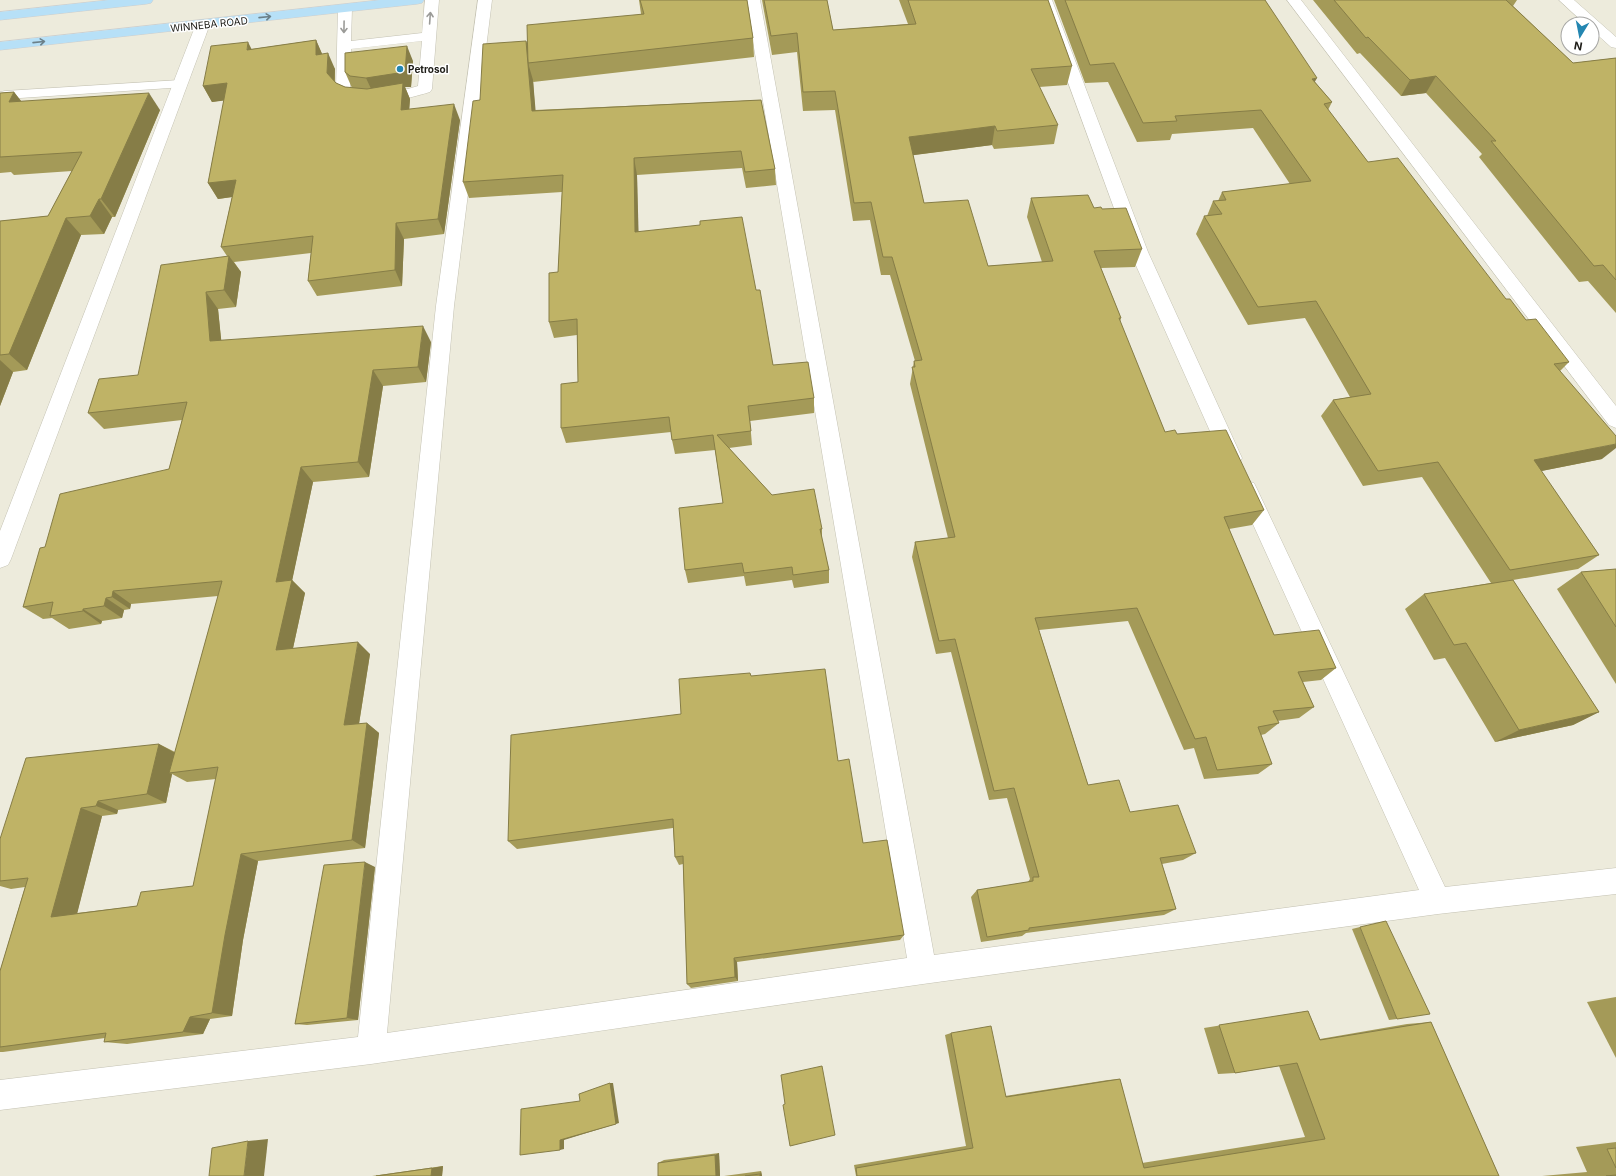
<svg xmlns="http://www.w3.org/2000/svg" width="1616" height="1176" viewBox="0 0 1616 1176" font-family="Inter,sans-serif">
	<rect width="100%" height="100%" fill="#edebdc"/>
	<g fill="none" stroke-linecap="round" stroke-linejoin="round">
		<!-- service casing -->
		<g stroke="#c4c2b3" stroke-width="1">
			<g id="service">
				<path d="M425 0H439L432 89 430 92C410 98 363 111 344 98 341 96 338 92 336 89L338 8 340 5H350L352 8 351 41 422 33ZM422 41 418 86C402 91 362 101 350 88L351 49Z"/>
				<polygon points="180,80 185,81 187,84 185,87 5,99 0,98 0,92 5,91"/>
			</g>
		</g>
		<!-- minor casing -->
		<g stroke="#c4c2b3" stroke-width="1">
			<g id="minor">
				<polygon points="478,0 492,0 454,306 387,1033 907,958 746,0 760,0 934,955 1419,890 1237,489 1240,483 1247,481 1254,483 1257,489 1445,887 1616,868 1616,894 1438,914 923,984 371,1064 0,1110 0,1080 358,1037 436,306"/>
				<polygon points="1038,0 1052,0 1148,252 1242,458 1239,464 1232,466 1225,464 1222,458 1130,252"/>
				<polygon points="1287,0 1301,0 1616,406 1616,428 1609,425"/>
				<polygon points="1559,0 1574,0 1616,37 1616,48 1611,47 1592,30 1592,24 1585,24"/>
				<polygon points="203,20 208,21 210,24 11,559 8,565 0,568 0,531 196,24 198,21"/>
			</g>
		</g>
		<!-- trunk casing -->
		<g stroke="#cececd" stroke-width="1">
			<g id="trunk">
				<polygon points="109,0 153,0 151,3 146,4 0,20 0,12"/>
				<polygon points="380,0 424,0 422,3 417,4 0,50 0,42"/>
			</g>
		</g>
		<!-- service -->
		<use href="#service" fill="#fff" fill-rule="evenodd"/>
		<!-- minor -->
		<use href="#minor" fill="#fff" fill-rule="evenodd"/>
		<!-- trunk -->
		<use href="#trunk" fill="#b7e0f7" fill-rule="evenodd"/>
	</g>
	<!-- wall -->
	<g fill="#a49a58" fill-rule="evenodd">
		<polygon points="639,0 747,0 753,38 754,57 533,82 533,80 535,110 761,100 775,169 776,185 746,188 742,168 637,175 638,231 756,290 773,365 814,398 814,413 750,421 752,445 729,448 772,495 822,529 822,540 829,570 829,583 794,588 792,580 746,586 744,576 688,583 685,570 723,503 715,450 675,454 672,440 671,432 566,443 561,428 578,382 577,335 554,338 549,322 558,272 562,192 469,198 463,182 480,100 526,41 528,45 641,14"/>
		<polygon points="762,0 827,0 833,30 908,24 899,0 1048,0 1072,66 1067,85 1039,87 1058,125 1054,144 994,149 992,145 913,155 924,203 988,266 1042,262 1027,217 1031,198 1102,209 1142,249 1135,267 1101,268 1121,318 1120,322 1165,432 1177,434 1264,510 1252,525 1229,529 1274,635 1336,668 1321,680 1303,682 1314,707 1299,718 1277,721 1279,723 1265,734 1261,735 1272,764 1258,774 1204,779 1194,748 1184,750 1128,621 1039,630 1088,785 1130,812 1196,853 1183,860 1162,864 1176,909 1164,915 1026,933 1022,936 981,942 971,897 977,890 1028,882 1030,879 1007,798 989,800 951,652 936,654 912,557 915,542 948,538 910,384 914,361 915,361 890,275 881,275 870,220 853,221 835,110 803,111 797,52 772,55"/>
		<polygon points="1054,0 1265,0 1315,82 1332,102 1328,110 1368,162 1506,299 1526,320 1569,362 1560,371 1602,459 1541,471 1599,555 1578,569 1513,580 1599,712 1573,725 1495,742 1445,658 1434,660 1405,609 1424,594 1491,583 1422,477 1363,486 1321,416 1333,400 1350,397 1305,318 1248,325 1196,234 1204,216 1207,216 1213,201 1218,201 1222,192 1290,184 1253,128 1172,134 1170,140 1137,142 1108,82 1085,83"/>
		<polygon points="1313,0 1517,0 1513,6 1573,63 1616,58 1616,313 1588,281 1579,282 1479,157 1482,154 1426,93 1401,96 1360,53 1357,54"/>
		<path d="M316 40 322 54 335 69V82L336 83 345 87 352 88 345 72 413 61 411 87H405L410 99 409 110 460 120 444 234 404 239 402 286 317 296 308 281 311 253 234 262 241 272 236 307 218 309 221 340 431 342 426 382 383 386 369 477 313 482 292 580 305 593 293 648 370 654 359 724 367 723 379 733 365 848 258 861 243 940 232 1016 210 1019 203 1034 127 1044 104 1042 105 1038 3 1052H0V971L25 887 11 889 0 886V839L159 744 175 752 218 596 131 604 130 609 124 610 122 618 102 621 101 624 69 629 52 618 43 619 23 607 45 547 169 469 182 420 104 429 88 413 138 375 227 256 221 247 232 197 218 199 208 183 224 100 212 102 203 86 252 49ZM172 774 187 782 216 779 193 886 137 906 77 913 102 816 117 814 118 810 166 803Z"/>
		<polygon points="14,92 21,101 160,110 115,217 112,217 104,234 81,235 27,370 13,372 0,406 0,221 48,216 72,171 14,175 11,172 0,173 0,93"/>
		<polygon points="1616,569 1616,684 1557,589 1581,572"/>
		<polygon points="751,676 838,761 863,843 904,935 900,940 737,962 738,981 691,988 687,984 683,864 679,865 675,857 673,828 517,849 508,841 681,714"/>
		<polygon points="375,867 358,1020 307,1025 295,1024"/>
		<polygon points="1360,927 1397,1019 1389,1020 1352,929"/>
		<polygon points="1616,997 1616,1058 1587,1002"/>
		<polygon points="1308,1011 1320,1039 1407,1024 1431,1022 1499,1176 856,1176 854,1165 966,1146 945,1035 951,1033 1005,1096 1108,1080 1120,1079 1142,1163 1305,1137 1279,1066 1235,1073 1218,1074 1204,1028"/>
		<polygon points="1616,1142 1616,1176 1542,1176 1587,1172 1576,1147"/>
		<polygon points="719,1153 720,1176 658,1176 658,1163 664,1160"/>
		<polygon points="443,1166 442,1176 372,1176"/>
		<polygon points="761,1171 762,1176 724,1176"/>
	</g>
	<!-- shaded-wall -->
	<g fill="#867d47">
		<polygon points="316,40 323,56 316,55"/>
		<polygon points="526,41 531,57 528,63 533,80 537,127 532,111"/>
		<polygon points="248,42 256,58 247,50"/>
		<polygon points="407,46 413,61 411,87 405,87 410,99 408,126 373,93 366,78"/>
		<polygon points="328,53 335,69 334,89 327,73"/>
		<polygon points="1436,76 1426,93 1401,96 1410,80"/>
		<polygon points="1317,78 1307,96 1312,79"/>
		<polygon points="227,83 237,99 212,102 203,86"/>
		<polygon points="14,92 28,110 9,102"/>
		<polygon points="149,93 160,110 115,217 101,199"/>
		<polygon points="454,104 460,120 444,234 438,219"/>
		<polygon points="995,126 992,145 907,156 909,137"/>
		<polygon points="634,158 637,175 639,248 635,232"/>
		<polygon points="236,180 246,195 218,199 208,183"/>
		<polygon points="99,199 112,217 104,234 90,216"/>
		<polygon points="66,218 81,235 27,370 9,354"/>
		<polygon points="396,223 404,239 402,286 395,270"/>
		<polygon points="229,256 241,272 236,307 224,290"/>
		<polygon points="206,292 218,309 223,357 210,341"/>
		<polygon points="423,326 431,342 426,382 418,367"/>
		<polygon points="0,360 13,372 0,406"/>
		<polygon points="373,370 383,386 369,477 358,462"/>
		<polygon points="1616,444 1616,448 1602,459 1516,476 1534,460"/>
		<polygon points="301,467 313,482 291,586 292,580 305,593 290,662 276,650 276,582"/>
		<polygon points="113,591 131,604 130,609 112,597"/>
		<polygon points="106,598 124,610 122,618 104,606"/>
		<polygon points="83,609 102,621 101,624 83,611"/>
		<polygon points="358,642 370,654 357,736 344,725"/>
		<polygon points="1599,712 1573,725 1495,742 1519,730"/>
		<polygon points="367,723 379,733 365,848 352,840"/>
		<polygon points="159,744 177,754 169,773 172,774 166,803 147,794"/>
		<polygon points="98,801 118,810 117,814 96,806"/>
		<polygon points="81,808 102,816 75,922 51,917"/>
		<polygon points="241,854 258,861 243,940 232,1016 212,1013 225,935"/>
		<polygon points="365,862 375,867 358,1020 347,1018"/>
		<polygon points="734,958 737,962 738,981 735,977"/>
		<polygon points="190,1017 210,1019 203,1034 183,1032"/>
		<polygon points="610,1083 613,1083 619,1123 564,1140 564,1149 560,1150 560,1140"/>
		<polygon points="268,1139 264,1176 244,1176 248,1141"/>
		<polygon points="719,1153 720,1176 716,1176 715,1155"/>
		<polygon points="443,1166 442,1176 431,1176 432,1168"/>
		<polygon points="761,1171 762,1176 760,1176 760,1174"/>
	</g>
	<!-- building -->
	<g fill="#bfb366" stroke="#867d47">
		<polygon points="640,0 747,0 753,38 528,63 527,25 644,14"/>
		<polygon points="764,0 827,0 833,30 916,24 908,0 1048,0 1072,66 1031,69 1058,125 997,131 995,126 909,137 924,203 968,200 988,266 1053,261 1031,198 1088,195 1094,208 1101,207 1102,209 1126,208 1142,249 1094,251 1121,318 1119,318 1165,432 1175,430 1177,434 1226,430 1264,510 1224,517 1274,635 1319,630 1336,668 1298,672 1314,707 1273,711 1279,723 1258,727 1272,764 1217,770 1206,737 1195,739 1137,608 1035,618 1088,785 1119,780 1130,812 1178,805 1196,853 1160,858 1176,909 1029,928 1029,930 987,937 977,890 1033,881 1033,877 1039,877 1014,788 994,791 955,639 939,641 915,542 955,537 912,367 915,367 914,361 922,360 892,257 883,257 871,202 854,203 835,91 803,92 797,33 771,36"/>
		<polygon points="1065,0 1265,0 1317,78 1312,79 1332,102 1324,104 1368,162 1398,158 1506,299 1510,299 1526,320 1536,319 1569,362 1554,364 1616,436 1616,444 1534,460 1599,555 1510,570 1438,462 1378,471 1333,400 1371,394 1316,301 1258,307 1204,216 1222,214 1213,201 1226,200 1222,192 1311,181 1261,110 1175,116 1177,121 1143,123 1114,63 1090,65"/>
		<polygon points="1334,0 1506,0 1573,63 1616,58 1616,280 1603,265 1594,266 1491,141 1496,141 1436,76 1410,80 1368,37 1366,38"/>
		<polygon points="316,40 316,55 328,53 327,73 336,83 345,87 367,89 403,83 401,110 454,104 438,219 396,223 395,270 308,281 313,236 221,247 236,180 208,183 227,83 203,86 211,46 248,42 247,50"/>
		<polygon points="526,41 532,111 761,100 775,169 745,172 741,151 634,158 635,232 700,225 700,221 742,217 756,290 760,290 773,365 808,362 814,398 748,406 751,431 717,435 772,495 814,489 822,529 820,529 829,570 793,575 792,567 744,573 742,563 685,570 679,508 723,503 713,435 672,440 669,417 561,428 561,384 578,382 577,319 549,322 549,273 558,272 563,175 463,182 473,101 480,100 483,44"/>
		<polygon points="407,46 405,72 366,78 350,76 345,72 345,53"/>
		<polygon points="14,92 9,102 149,93 101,199 99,199 90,216 66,218 9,354 0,355 0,221 48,216 82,152 0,157 0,93"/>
		<polygon points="229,256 224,290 206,292 210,341 423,326 418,367 373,370 358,462 301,467 276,582 292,580 276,650 358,642 344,725 367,723 352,840 241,854 225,935 212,1013 190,1017 183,1032 104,1042 106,1033 0,1047 0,971 28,878 0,881 0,839 26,758 159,744 147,794 98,801 96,806 81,808 51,917 137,906 141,892 193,886 218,767 169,773 222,581 113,591 112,597 106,598 104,606 83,609 83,611 50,616 53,602 23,607 40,548 45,547 60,494 169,469 187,402 88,413 99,379 138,375 161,265"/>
		<polygon points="1616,569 1616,627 1581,572"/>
		<polygon points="1513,580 1599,712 1519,730 1466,643 1454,645 1424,594"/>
		<polygon points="825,669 838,761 849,759 863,843 887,840 904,935 734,958 735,977 687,984 683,856 675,857 673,819 508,841 511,735 681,714 679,679 750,673 751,676"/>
		<polygon points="365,862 347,1018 295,1024 324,865"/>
		<polygon points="1386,921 1430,1014 1397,1019 1360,927"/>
		<polygon points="1308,1011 1320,1040 1431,1022 1499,1176 857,1176 856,1168 973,1148 951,1033 991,1026 1006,1097 1120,1079 1144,1168 1325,1139 1297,1063 1235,1073 1219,1025"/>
		<polygon points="822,1066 835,1135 790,1146 783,1105 785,1104 781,1075"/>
		<polygon points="610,1083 616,1124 560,1140 560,1150 520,1155 521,1109 580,1101 579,1094"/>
		<polygon points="248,1141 244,1176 209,1176 212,1148"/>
		<polygon points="1616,1148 1616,1168 1607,1149"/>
		<polygon points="715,1155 716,1176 658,1176 658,1163"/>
		<polygon points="432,1168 431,1176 376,1176"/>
		<polygon points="760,1174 760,1176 745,1176"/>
		<polygon points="1616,1175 1616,1176 1606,1176"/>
	</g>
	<!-- one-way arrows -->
	<defs><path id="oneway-shaft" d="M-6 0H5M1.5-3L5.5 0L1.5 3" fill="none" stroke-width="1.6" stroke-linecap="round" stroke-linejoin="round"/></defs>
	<g stroke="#6c8089">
		<use href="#oneway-shaft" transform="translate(265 17) rotate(-6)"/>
		<use href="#oneway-shaft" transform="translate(39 42) rotate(-6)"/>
	</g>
	<g stroke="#9b9b98">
		<use href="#oneway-shaft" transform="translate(430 18) rotate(-86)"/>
		<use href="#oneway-shaft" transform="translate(344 27) rotate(91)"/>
	</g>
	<!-- markers -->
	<circle fill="#2486b1" stroke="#fff" stroke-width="1.5" cx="400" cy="69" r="4"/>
	<g text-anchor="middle" stroke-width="3" stroke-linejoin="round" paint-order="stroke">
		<!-- far-street labels -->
		<g font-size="10" fill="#21201b" stroke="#fff">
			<text transform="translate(209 24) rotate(-6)" y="4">WINNEBA ROAD</text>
		</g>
		<!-- far-poi labels -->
		<g font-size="10" font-weight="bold" fill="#21201b" stroke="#fff" text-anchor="start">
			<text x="408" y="73">Petrosol</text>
		</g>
	</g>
	<!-- north arrow -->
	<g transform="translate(1580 36) rotate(190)"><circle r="19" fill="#ffffff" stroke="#a6a6a4"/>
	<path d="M0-3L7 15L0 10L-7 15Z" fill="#2486b1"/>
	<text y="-6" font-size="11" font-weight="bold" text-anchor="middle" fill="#21201b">N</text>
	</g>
</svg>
